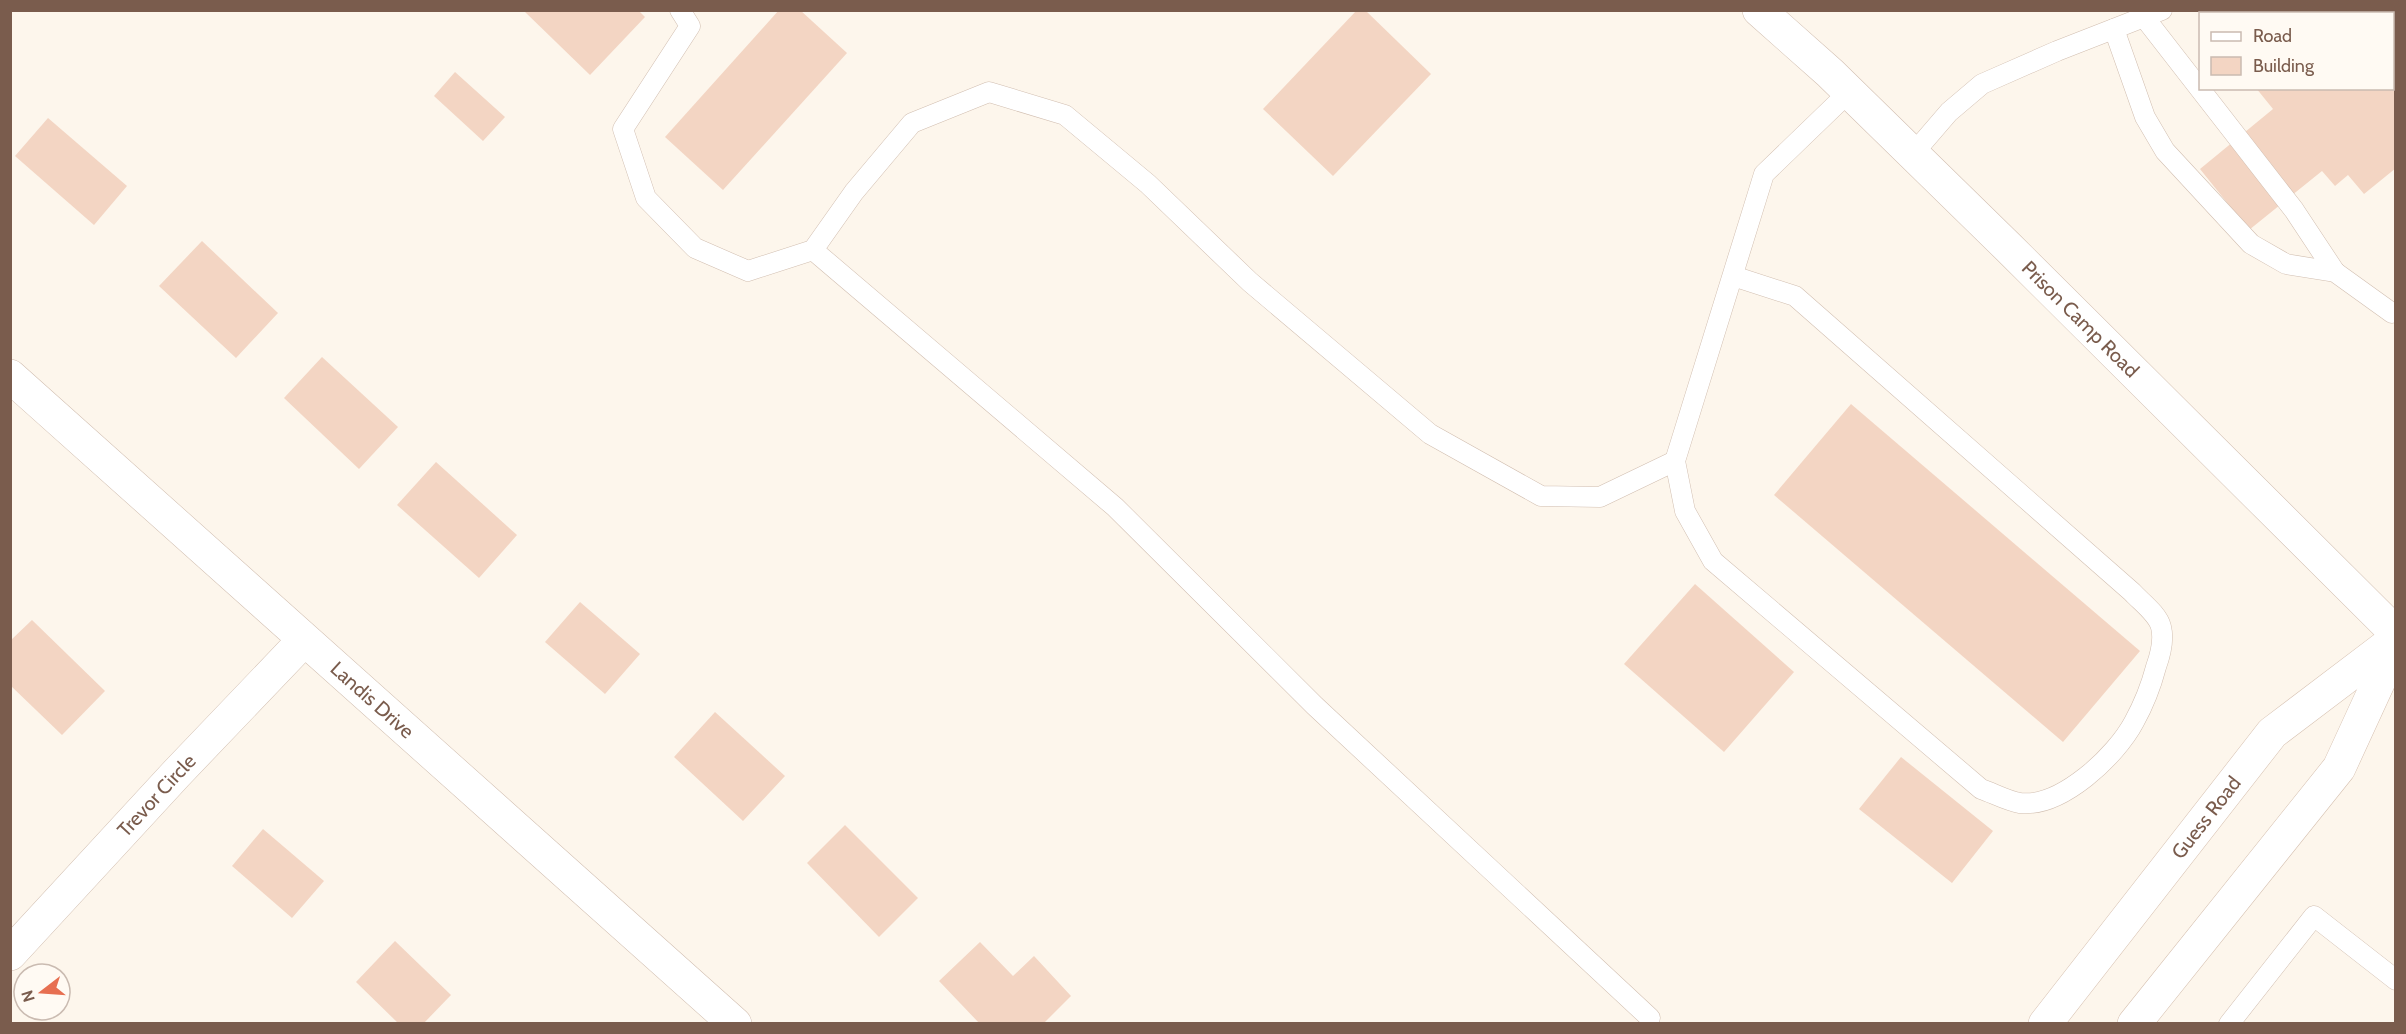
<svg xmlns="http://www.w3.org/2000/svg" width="2406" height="1034" viewBox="0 0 2406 1034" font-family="Cabin,sans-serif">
	<rect width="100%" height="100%" fill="#fdf6ec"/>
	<!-- building -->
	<g fill="#f3d5c3">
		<polygon points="523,10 638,10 645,17 590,75"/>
		<polygon points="779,10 800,10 847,53 723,190 665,137"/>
		<polygon points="1357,10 1365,10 1431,74 1333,176 1263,109"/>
		<polygon points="2290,10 2303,10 2306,13 2309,10 2338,10 2340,14 2286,14"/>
		<polygon points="2359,10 2396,10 2396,168 2364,194 2348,175 2335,186 2322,171 2249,230 2200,169 2273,109 2256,88 2392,88 2392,14 2356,14"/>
		<polygon points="455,72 505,117 483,141 434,96"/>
		<polygon points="48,118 127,186 94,225 15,156"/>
		<polygon points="202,241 278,313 236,358 159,286"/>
		<polygon points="322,357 398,427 359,469 284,398"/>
		<polygon points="1851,404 2140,651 2063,742 1774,495"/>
		<polygon points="436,462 517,535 479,578 397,505"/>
		<polygon points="1695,584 1794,672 1724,752 1624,664"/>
		<polygon points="580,602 640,654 605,694 545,642"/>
		<polygon points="32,620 105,691 62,735 10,685 10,641"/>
		<polygon points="715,712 785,776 743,821 674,757"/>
		<polygon points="1901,757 1993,831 1952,883 1859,809"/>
		<polygon points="845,825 918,898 879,937 807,863"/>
		<polygon points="263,829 324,881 292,918 232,866"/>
		<polygon points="395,941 451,995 423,1024 399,1024 356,982"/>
		<polygon points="980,942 1013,976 1034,956 1071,996 1043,1024 980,1024 939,981"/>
	</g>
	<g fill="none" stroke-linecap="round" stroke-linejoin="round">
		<!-- service casing -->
		<g stroke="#d1beb0" stroke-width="21">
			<g id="service">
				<polyline points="680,10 690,26 623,129 646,198 695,248 748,271 813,250 854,192 912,123 989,92 1065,115 1148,184 1250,282 1430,434 1541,496 1600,497 1675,461"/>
				<polyline points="2144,17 2294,210 2335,272"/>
				<polyline points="2114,29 2145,117 2165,151 2251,244 2286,264 2335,272 2392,313"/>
				<polyline points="1912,155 1949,112 1982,84 2057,51 2162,10"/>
				<polyline points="813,250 1115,507 1315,706 1650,1018"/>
				<path d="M1733 276 1795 296 2132 592C2140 601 2158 614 2161 627 2164 639 2160 656 2156 667 2151 686 2144 704 2134 722 2116 756 2061 808 2020 803 2007 801 1993 793 1981 789L1713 561 1685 511 1675 461 1764 174 1849 92"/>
				<polyline points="2229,1024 2314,916 2396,980"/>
			</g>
		</g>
		<!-- minor casing -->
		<g stroke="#d1beb0" stroke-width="34">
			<g id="minor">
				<path id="s1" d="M1759 10 1830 73 2009 248 2396 633"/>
				<path id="s2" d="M10 376 735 1024"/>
				<path id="s3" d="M10 954 176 774 304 640"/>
			</g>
		</g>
		<!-- secondary casing -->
		<g stroke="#d6c0b0" stroke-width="34">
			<g id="secondary">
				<path id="s4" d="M2045 1024 2272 733 2396 639"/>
				<polyline points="2134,1024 2339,768 2396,644"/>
			</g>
		</g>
		<!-- service -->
		<use href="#service" stroke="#fff" stroke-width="20"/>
		<!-- minor -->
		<use href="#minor" stroke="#fff" stroke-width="33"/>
		<!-- secondary -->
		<use href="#secondary" stroke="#fff" stroke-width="33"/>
	</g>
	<g text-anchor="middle" stroke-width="4.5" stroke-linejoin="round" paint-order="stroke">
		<!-- street labels -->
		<g font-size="20" fill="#7a5c4d" stroke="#fffaf3">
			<text dy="7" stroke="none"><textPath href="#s1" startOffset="446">Prison Camp Road</textPath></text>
			<text dy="7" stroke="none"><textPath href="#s2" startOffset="486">Landis Drive</textPath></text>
			<text dy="7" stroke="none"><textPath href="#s3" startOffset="216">Trevor Circle</textPath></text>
			<text dy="7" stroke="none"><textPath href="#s4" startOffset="262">Guess Road</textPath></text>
		</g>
	</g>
	<!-- border -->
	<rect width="2406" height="1034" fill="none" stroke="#7a5c4d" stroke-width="24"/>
	<!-- legend -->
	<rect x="2199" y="12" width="195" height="78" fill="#fffaf3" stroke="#cabbb1" stroke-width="1.5"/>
	<rect x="2211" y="32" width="30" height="9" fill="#ffffff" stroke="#cabbb1" stroke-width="1.5"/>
	<text x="2253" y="42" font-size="18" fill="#7a5c4d">Road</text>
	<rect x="2211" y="57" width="30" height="18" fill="#f3d5c3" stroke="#cabbb1" stroke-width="1.5"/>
	<text x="2253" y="72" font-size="18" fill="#7a5c4d">Building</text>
	<!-- north arrow -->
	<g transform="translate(42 992) rotate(253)"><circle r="28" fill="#fffaf3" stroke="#cabbb1" stroke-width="1.5"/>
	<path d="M0-4.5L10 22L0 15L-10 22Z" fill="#e76f51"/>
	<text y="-9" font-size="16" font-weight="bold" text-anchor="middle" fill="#7a5c4d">N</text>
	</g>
</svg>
